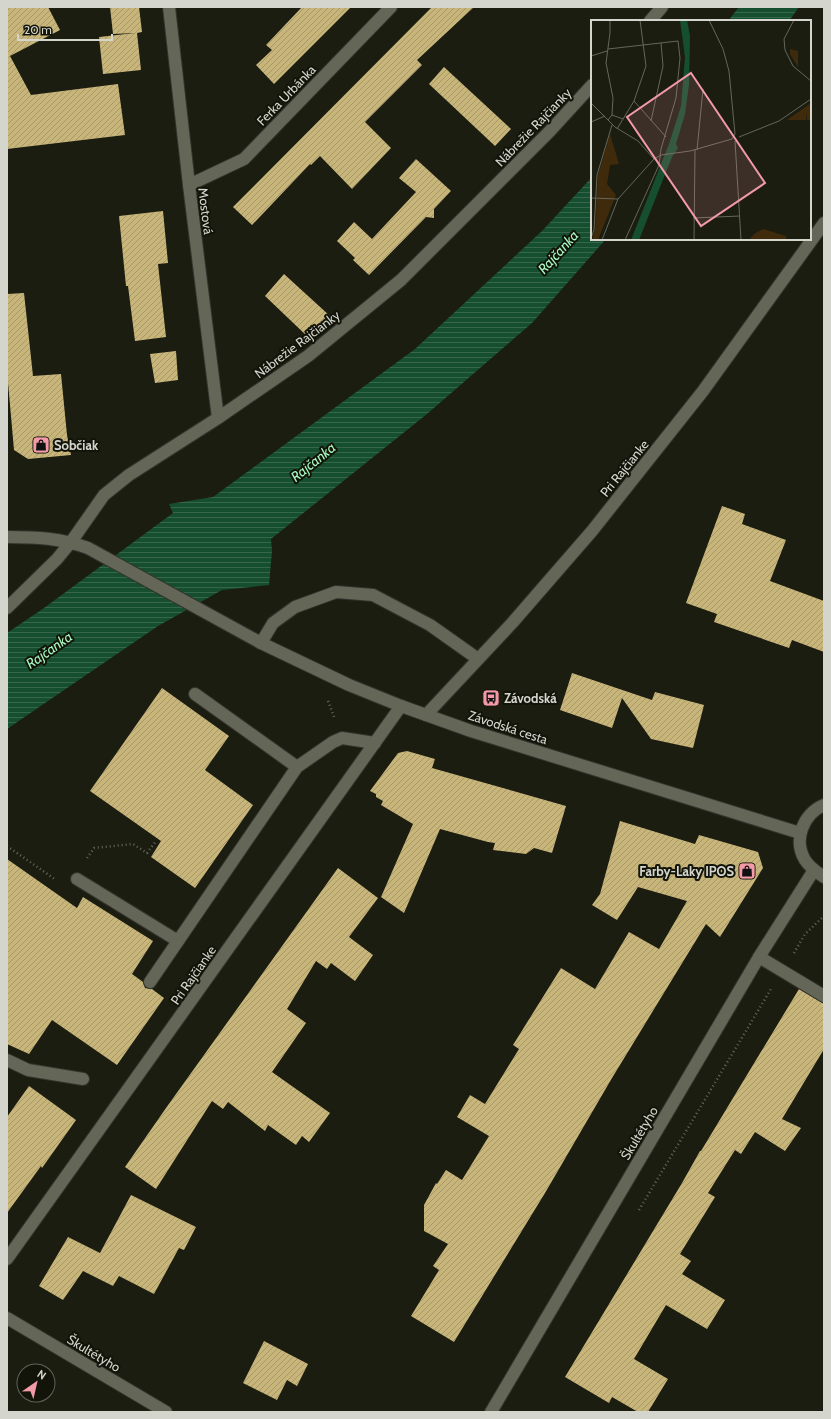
<svg xmlns="http://www.w3.org/2000/svg" width="831" height="1419" viewBox="0 0 831 1419" font-family="Cabin,sans-serif">
	<defs>
		<pattern id="water-rules" width="6" height="5" patternUnits="userSpaceOnUse"><rect width="6" height="5" fill="#154f2f"/><path d="M0 2.5h6" fill="none" stroke="#36674c"/></pattern>
		<pattern id="building-hatch" width="6" height="6" patternUnits="userSpaceOnUse"><rect width="6" height="6" fill="#c8b579"/><path d="M-1 1l2-2M0 6l6-6M5 7l2-2" fill="none" stroke="#a6986a"/></pattern>
	</defs>
	<rect width="100%" height="100%" fill="#1c1d11"/>
	<!-- water -->
	<g fill="url(#water-rules)">
		<polygon points="739,7 799,7 789,21 728,21"/>
		<polygon points="592,177 592,239 606,239 532,323 427,414 271,539 272,551 269,585 222,590 158,626 7,729 7,633 44,608 173,513 169,504 213,497 415,349 543,230"/>
	</g>
	<!-- building -->
	<g fill="url(#building-hatch)">
		<polygon points="7,7 48,7 60,30 10,56 31,95 118,84 125,135 7,149"/>
		<polygon points="110,7 139,7 142,32 137,33 141,70 103,74 99,37 135,33 113,34"/>
		<polygon points="302,7 351,7 274,84 256,65 272,50 266,45"/>
		<polygon points="432,7 474,7 417,60 422,65 365,122 391,148 352,189 320,156 311,165 310,164 252,225 233,207"/>
		<polygon points="444,67 511,129 495,146 429,84"/>
		<polygon points="416,159 451,191 434,209 434,218 426,217 369,275 353,260 355,258 337,241 354,222 372,239 416,192 399,178"/>
		<polygon points="163,211 168,263 158,264 166,337 135,341 128,286 126,286 119,216"/>
		<polygon points="284,274 330,316 309,338 265,296"/>
		<polygon points="24,293 33,376 61,374 67,435 71,455 28,459 14,450 7,371 7,294"/>
		<polygon points="176,351 178,380 155,383 150,354"/>
		<polygon points="722,506 745,514 742,524 786,540 770,581 824,601 824,652 792,640 789,648 714,622 717,614 686,603"/>
		<polygon points="572,673 652,700 655,692 704,705 693,748 651,739 622,698 612,728 560,710"/>
		<polygon points="162,688 229,736 205,770 253,805 195,888 151,857 161,841 90,791"/>
		<polygon points="407,751 435,759 432,768 566,806 552,853 534,848 526,854 493,850 495,843 488,842 440,829 404,913 381,897 413,824 381,805 383,801 376,797 376,794 370,791 398,753"/>
		<polygon points="620,821 695,844 699,835 758,852 763,868 720,937 706,924 612,1078 545,1193 454,1342 411,1316 439,1270 433,1266 448,1244 424,1231 424,1205 436,1183 437,1184 446,1170 462,1180 489,1136 457,1117 470,1095 485,1104 519,1049 513,1045 561,968 595,989 629,932 659,949 687,901 638,887 617,920 592,905 600,894"/>
		<polygon points="7,859 77,908 83,897 153,941 132,974 143,982 145,988 152,989 164,998 117,1065 52,1020 29,1054 7,1044"/>
		<polygon points="338,868 378,898 349,937 373,955 355,981 331,963 327,969 316,961 287,1009 306,1023 272,1072 330,1113 309,1142 302,1136 296,1145 268,1125 265,1131 228,1102 223,1109 212,1101 156,1189 125,1167 166,1108"/>
		<polygon points="799,989 824,1004 824,1049 782,1119 801,1128 785,1151 755,1132 741,1154 735,1150 708,1193 715,1197 680,1254 691,1261 682,1274 725,1300 707,1329 666,1305 634,1359 668,1379 648,1412 638,1412 612,1397 609,1403 565,1377 682,1183 700,1151 701,1151"/>
		<polygon points="29,1086 76,1120 42,1168 41,1166 7,1213 7,1117"/>
		<polygon points="131,1195 196,1227 184,1250 179,1248 154,1294 119,1276 113,1286 83,1271 63,1300 39,1286 68,1237 100,1253"/>
		<polygon points="264,1341 308,1364 297,1386 287,1380 277,1400 243,1383"/>
	</g>
	<g fill="none" stroke-linecap="round" stroke-linejoin="round">
		<!-- service casing -->
		<g stroke="#34342e" stroke-width="14">
			<g id="service">
				<polyline points="261,643 273,623 295,607 336,592 373,595 430,625 478,659"/>
				<polyline points="195,694 297,767"/>
				<polyline points="77,879 178,941"/>
				<polyline points="759,957 824,996"/>
				<polyline points="150,982 297,767 333,742 342,738 375,743"/>
				<polyline points="7,1060 28,1070 83,1079"/>
			</g>
		</g>
		<!-- minor casing -->
		<g stroke="#34342e" stroke-width="14">
			<g id="minor">
				<polyline points="169,7 189,185 218,418"/>
				<polyline points="650,21 662,7"/>
				<polyline points="189,185 244,159 391,7"/>
				<polyline points="7,608 57,559 71,542 104,495 129,475 218,418 308,356 401,280 550,131 592,85"/>
				<polyline points="426,715 513,622 592,531 703,391 824,223"/>
				<polyline points="7,1259 401,706"/>
				<polyline points="7,1318 166,1412"/>
				<polyline points="491,1412 759,957 814,870"/>
			</g>
		</g>
		<!-- tertiary casing -->
		<g stroke="#34342e" stroke-width="14">
			<g id="tertiary">
				<path d="M7 537C37 537 60 538 88 548L261 643 349 685 401 706 471 731 800 833"/>
				<path d="M824 805C803 814 793 840 805 860 810 868 817 872 824 877"/>
			</g>
		</g>
		<!-- path -->
		<g stroke="#67685d" stroke-width="2.5" stroke-dasharray="1 3" stroke-linecap="butt">
			<polyline points="328,701 334,717"/>
			<polyline points="7,846 56,880"/>
			<polyline points="87,858 94,848 133,844 147,853 156,841"/>
			<polyline points="794,953 805,934 824,916"/>
			<polyline points="639,1210 771,989"/>
		</g>
		<!-- service -->
		<use href="#service" stroke="#646658" stroke-width="12"/>
		<!-- minor -->
		<use href="#minor" stroke="#646658" stroke-width="12"/>
		<!-- tertiary -->
		<use href="#tertiary" stroke="#646658" stroke-width="12"/>
	</g>
	<!-- icons -->
	<defs>
		<g id="shop-square" transform="scale(0.9)"><rect x="-9" y="-9" width="18" height="18" rx="4" fill="#f39aa9" stroke="#131409"/><path d="M-5-2.5h2.3a2.7 3.5 0 0 1 5.4 0H5L5.5 6h-11ZM-1.5-2.5h3a1.5 2.3 0 0 0-3 0Z" fill="#111"/></g>
		<g id="bus-square" transform="scale(0.9)"><rect x="-9" y="-9" width="18" height="18" rx="4" fill="#f39aa9" stroke="#131409"/><path d="M-5-6H5V4H4V6H2V4H-2V6H-4V4H-5ZM-3.5-4V0h7V-4ZM-3.5 1.2v1.5H-2V1.2ZM2 1.2v1.5H3.5V1.2Z" fill="#111"/></g>
	</defs>
	<g fill-rule="evenodd">
		<use href="#shop-square" x="41" y="445"/>
		<use href="#bus-square" x="491" y="698"/>
		<use href="#shop-square" x="747" y="871"/>
	</g>
	<g text-anchor="middle" stroke-width="4" stroke-linejoin="round" paint-order="stroke">
		<!-- street labels -->
		<g font-size="13" fill="#d4d5cd" stroke="#131409">
			<text transform="translate(286 95) rotate(-46)" y="5">Ferka Urbánka</text>
			<text transform="translate(533 127) rotate(-46)" y="5">Nábrežie Rajčianky</text>
			<text transform="translate(206 211) rotate(83)" y="5">Mostová</text>
			<text transform="translate(297 344) rotate(-37)" y="5">Nábrežie Rajčianky</text>
			<text transform="translate(624 468) rotate(-51)" y="5">Pri Rajčianke</text>
			<text transform="translate(508 727) rotate(18)" y="5">Závodská cesta</text>
			<text transform="translate(193 975) rotate(-55)" y="5">Pri Rajčianke</text>
			<text transform="translate(639 1133) rotate(-59)" y="5">Škultétyho</text>
			<text transform="translate(94 1353) rotate(31)" y="5">Škultétyho</text>
		</g>
		<!-- poi labels -->
		<g font-size="13" font-weight="bold" fill="#d4d5cd" stroke="#131409" text-anchor="start">
			<text x="54" y="450">Sobčiak</text>
			<text x="504" y="703">Závodská</text>
			<text x="734" y="876" text-anchor="end">Farby-Laky IPOS</text>
		</g>
		<!-- water labels -->
		<g font-size="14" font-style="italic" fill="#a6fac2" stroke="#131409">
			<text transform="translate(558 252) rotate(-48)" y="5">Rajčanka</text>
			<text transform="translate(313 462) rotate(-39)" y="5">Rajčanka</text>
			<text transform="translate(49 650) rotate(-35)" y="5">Rajčanka</text>
		</g>
	</g>
	<!-- overview -->
	<g transform="translate(591 20)">
		<rect width="220" height="220" fill="#1c1d11"/>
		<path d="M199 29 207 31V47L199 34ZM220 83V100H216V93L215 100H196Z" fill="#402a0c"/>
		<path d="M19 114 28 144 19 145 16 164 25 175 7 220H1L4 210 7 155ZM172 209 195 216V220H158L163 214Z" fill="#402a0c"/>
		<path d="M89 0H96L99 16 98 65 94 94 85 124 87 128 81 137 48 220H40L78 124 90 86 94 37Z" fill="#154f2f"/>
		<path fill="none" stroke="#66675c" stroke-width="1" d="M19 0V13L15 43 22 78 21 95M118 0 132 29 138 51 144 114 141 119M203 0 193 19 194 30 202 46 220 61M17 29 87 21 89 38 85 78 70 129 68 145 34 220M0 36 16 31M43 81 75 117M0 83 24 107 47 121 63 139M17 100 21 95 32 99M60 101 72 46 70 23M0 102 14 96M26 109 43 81 55 46 49 0M148 117 188 101 220 79M144 121 150 220M106 130 112 69M0 178 27 179M102 198 149 196M0 218 3 210 6 155 21 105M11 220 27 179 63 139 70 135 99 131 141 119M103 220 104 130"/>
		<path fill="#f39aa9" fill-opacity="0.15" stroke="#f39aa9" stroke-width="2" d="M100 53 174 163 110 206 36 97Z"/>
		<rect width="220" height="220" fill="none" stroke="#d4d5cd" stroke-width="2"/>
	</g>
	<!-- border -->
	<rect width="831" height="1419" fill="none" stroke="#d4d5cd" stroke-width="16"/>
	<!-- north arrow -->
	<g transform="translate(36 1383) rotate(34)"><circle r="19" fill="#131409" stroke="#606157"/>
	<path d="M0-3L7 15L0 10L-7 15Z" fill="#f39aa9"/>
	<text y="-6" font-size="11" font-weight="bold" text-anchor="middle" fill="#d4d5cd">N</text>
	</g>
	<!-- scale -->
	<path d="M18 34v6h94v-6" fill="none" stroke="#d4d5cd" stroke-width="2"/>
	<text x="24" y="34" font-size="12" fill="#d4d5cd" stroke="#131409" stroke-width="3" paint-order="stroke">20 m</text>
</svg>
